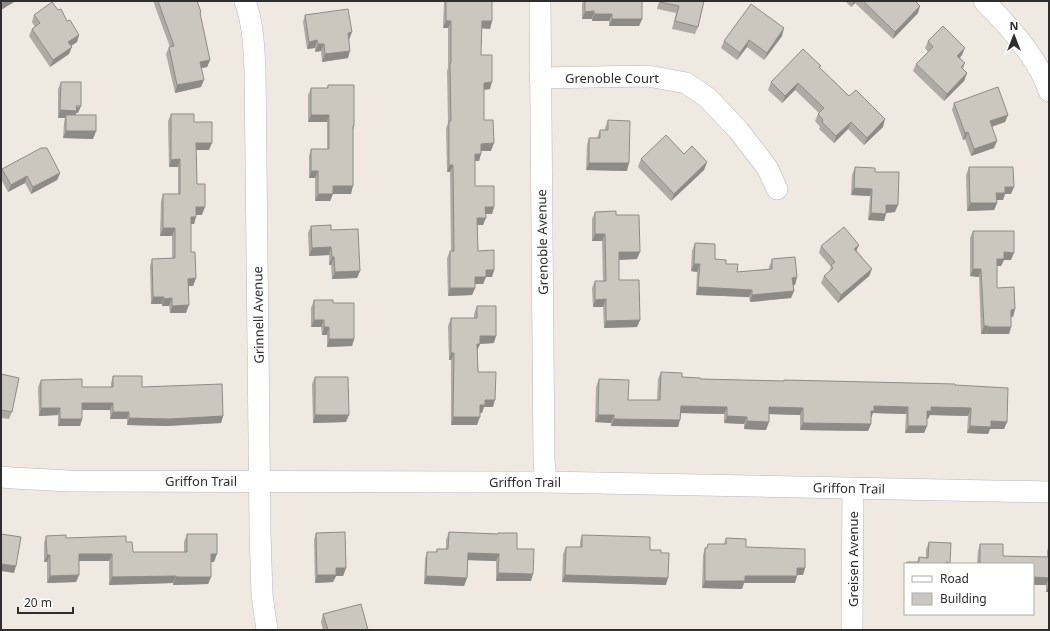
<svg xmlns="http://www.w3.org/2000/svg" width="1050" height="631" viewBox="0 0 1050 631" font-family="'Noto Sans',sans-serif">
	<rect width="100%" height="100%" fill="#efe9e1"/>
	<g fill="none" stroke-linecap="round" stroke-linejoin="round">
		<!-- minor casing -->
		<g stroke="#b4b7c1" stroke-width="22">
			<g id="minor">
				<path d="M245 1C253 23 254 47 255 70L260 530 262 595 267 630"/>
				<polyline points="540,1 544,460 546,482"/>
				<path d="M984 1C1007 24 1039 59 1049 91"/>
				<polyline points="540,78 648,76 686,83 708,98 739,131 768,169 777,189"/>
				<polyline points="1,477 13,478 69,481 546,482 1049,492"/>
				<polyline points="852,630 853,489"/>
			</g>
		</g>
		<!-- minor -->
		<use href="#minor" stroke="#fff" stroke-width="21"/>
	</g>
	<!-- wall -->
	<g fill="#afaba4">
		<polygon points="153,1 197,1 201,12 200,15 210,60 207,67 201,68 201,87 175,93 166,54 169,47 170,47"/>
		<polygon points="444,1 492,1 492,21 490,29 481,28 481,55 490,89 484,90 484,120 491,151 481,151 479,161 475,161 475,186 494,207 492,214 486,214 483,225 477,225 478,251 494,270 492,277 486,277 483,284 475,284 475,288 472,295 448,296 447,258 450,251 451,251 450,172 447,172 446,128 448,123 447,71 448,68 448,28 443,28"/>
		<polygon points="583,1 642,1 642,19 639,26 609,26 609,21 592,21 592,19 582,19 582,4"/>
		<polygon points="659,1 704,1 698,27 695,34 672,29 676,13 657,9"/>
		<polygon points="845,1 915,1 918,13 893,39 855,3 851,7"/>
		<polygon points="58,10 67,21 79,35 77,42 71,46 69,54 50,67 29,36 32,29 35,27 32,22 34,15"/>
		<polygon points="305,15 349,40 348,58 322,62 321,51 315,52 315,48 307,49 303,22"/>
		<polygon points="782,36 764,60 747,47 737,60 721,48 724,41"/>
		<polygon points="928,41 962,55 960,58 965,63 963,69 967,73 964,81 944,101 913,71 916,64 928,52 925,48"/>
		<polygon points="820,68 849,96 883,127 864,145 848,129 834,143 819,129 820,127 815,121 818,114 819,113 795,90 782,103 768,90 771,82"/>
		<polygon points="61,82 78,113 76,113 76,115 96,131 93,139 63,138 64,123 65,118 58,118 58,89"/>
		<polygon points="328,85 354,126 353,130 351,194 333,194 330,201 315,201 315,178 309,178 309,156 311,149 327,149 327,122 308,122 308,95 311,88 327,88"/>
		<polygon points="954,103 1008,115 1005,122 992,127 994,148 971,156 965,139 963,140 952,110"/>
		<polygon points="171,114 194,122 209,150 196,150 197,184 202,215 196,215 194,224 191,224 191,252 196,278 193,286 189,286 186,313 170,313 169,306 162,306 162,304 151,304 150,266 152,259 172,258 172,236 160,236 161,201 163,194 178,194 178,167 169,167 168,121"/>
		<polygon points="608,120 627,171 586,170 587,145 589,138 597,138 600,130 605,130 605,128"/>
		<polygon points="684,154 707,162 704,170 671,201 638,167 641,159"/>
		<polygon points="855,167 875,172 895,212 886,213 884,221 868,220 870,196 851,195 852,175"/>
		<polygon points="969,167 1011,194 1005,194 1003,200 996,200 997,203 994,210 967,211 966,175"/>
		<polygon points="2,169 60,173 57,180 31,194 25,183 8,192 1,179 1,171"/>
		<polygon points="595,212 616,215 637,259 619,260 619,280 640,320 637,327 604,328 603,307 593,307 592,288 595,281 603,281 602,241 592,241 592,219"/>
		<polygon points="311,226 331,230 360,271 357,278 332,279 331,265 329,265 329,255 309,256 308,233"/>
		<polygon points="973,231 1011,260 1004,260 1001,266 997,266 997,288 1015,309 1013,317 1011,317 1011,327 1009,334 981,334 979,277 970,276 970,238"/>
		<polygon points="695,243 715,259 726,264 737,272 769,269 769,267 772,259 797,277 795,285 793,285 794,291 791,298 750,302 749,297 696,295 697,272 691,271 692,251"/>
		<polygon points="821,246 857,251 872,269 869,276 838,303 821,283 824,276 829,272 831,267 819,253"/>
		<polygon points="314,300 333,303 354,339 352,346 327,347 327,335 322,335 321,327 311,327 311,308"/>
		<polygon points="477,306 494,343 480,344 477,351 478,372 493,407 484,407 482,413 480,413 477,425 451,425 451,360 449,360 448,326 451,318 474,318 474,314"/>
		<polygon points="661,372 682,377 700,379 783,381 784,380 955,385 1007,422 1004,429 990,429 988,434 967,433 968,416 930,415 928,419 927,419 927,426 924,433 905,433 906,414 873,413 871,418 871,424 868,431 800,430 800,415 769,414 766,430 744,429 744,424 724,423 724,414 681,413 678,427 611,426 611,423 595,422 596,387 599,379 628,400 657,400 658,379"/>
		<polygon points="1,374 12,412 9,419 1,418"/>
		<polygon points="113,376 142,387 223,416 221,423 166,426 127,425 127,419 110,419 110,410 82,410 82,419 80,426 58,426 58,415 39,416 38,387 41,380 82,387 111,387 111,383"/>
		<polygon points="315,377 346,422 313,423 312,384"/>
		<polygon points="449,532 497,534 498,533 517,549 531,581 496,581 496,561 468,560 467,578 464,586 424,584 425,559 427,552 436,552 437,549 446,549 446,540"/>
		<polygon points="316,533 346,568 343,576 336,576 333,582 315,583 314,540"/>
		<polygon points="187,534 214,562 211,562 211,577 208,584 173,585 173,583 109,585 109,561 79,561 79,575 76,582 47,583 47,562 44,562 44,543 46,536 66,538 126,542 133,552 184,552 184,542"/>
		<polygon points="582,535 650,550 661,553 666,585 562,582 563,554 566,547 580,547 580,542"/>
		<polygon points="726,538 746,547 805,568 803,575 797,575 795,583 744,583 742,589 702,588 703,555 705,548 706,548 708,544 724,544"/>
		<polygon points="929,542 950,563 950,564 906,564 907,562 917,562 919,557 926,558 926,549"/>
		<polygon points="980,544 1003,556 1047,557 1047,551 1049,546 1049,592 1046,592 1046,585 1033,585 1033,564 977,564 978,551"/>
		<polygon points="905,568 905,593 904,593"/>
		<polygon points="323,614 368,630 323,630 321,622"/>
	</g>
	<!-- shaded-wall -->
	<g fill="#8e8b86">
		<polygon points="6,1 16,1 1,10 1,4"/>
		<polygon points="854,1 856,1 855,3 851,7"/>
		<polygon points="920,6 918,13 893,39 895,32"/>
		<polygon points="594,11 592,19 582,19 585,12"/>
		<polygon points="594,14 612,14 609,21 592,21"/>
		<polygon points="612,19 642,19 639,26 609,26"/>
		<polygon points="446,21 451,21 448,28 443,28"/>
		<polygon points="482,21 492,21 490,29 479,28"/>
		<polygon points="784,28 782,36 764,60 767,53"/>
		<polygon points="352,32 349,40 348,33"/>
		<polygon points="79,35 77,42 66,49 68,42"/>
		<polygon points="317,40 315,48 307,49 309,42"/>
		<polygon points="749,40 747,47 737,60 740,53"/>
		<polygon points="318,44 324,44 321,51 315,52"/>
		<polygon points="72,47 69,54 50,67 53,60"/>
		<polygon points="965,48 962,55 954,63 957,56"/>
		<polygon points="350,51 348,58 322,62 325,54"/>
		<polygon points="210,60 207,67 197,69 200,62"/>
		<polygon points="967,73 964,81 944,101 947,94"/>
		<polygon points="204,80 201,87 175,93 177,85"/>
		<polygon points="492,82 490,89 481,90 484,83"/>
		<polygon points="798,83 795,90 782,103 785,96"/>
		<polygon points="81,106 78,113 76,113 74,119 66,115 65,118 58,118 60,110"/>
		<polygon points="311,115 329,115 327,122 308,122"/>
		<polygon points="1008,115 1005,122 987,128 990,121"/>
		<polygon points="885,119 883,127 864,145 867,138"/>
		<polygon points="851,122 848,129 834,143 836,136"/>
		<polygon points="66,131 96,131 93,139 63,138"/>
		<polygon points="968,132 965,139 963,140 965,133"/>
		<polygon points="997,141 994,148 971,156 974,149"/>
		<polygon points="196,143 212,143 209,150 193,150"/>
		<polygon points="494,143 491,151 478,151 481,144"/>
		<polygon points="475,154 481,154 479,161 473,161"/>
		<polygon points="180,159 178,167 169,167 171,160"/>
		<polygon points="707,162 704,170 671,201 674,194"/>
		<polygon points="589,163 629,163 627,171 586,170"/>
		<polygon points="449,165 453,165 450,172 447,172"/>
		<polygon points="311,171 318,171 315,178 309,178"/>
		<polygon points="60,173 57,180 31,194 33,187"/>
		<polygon points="27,176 25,183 8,192 11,185"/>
		<polygon points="333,186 353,186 351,194 330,194"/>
		<polygon points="1005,187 1014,187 1011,194 1005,194 1003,200 994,200 996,193"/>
		<polygon points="854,188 872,189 870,196 851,195"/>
		<polygon points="318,194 333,194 330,201 315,201"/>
		<polygon points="970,203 997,203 994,210 967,211"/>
		<polygon points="886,205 898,205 895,212 884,213"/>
		<polygon points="196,207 205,207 202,215 194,215"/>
		<polygon points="485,207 494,207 492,214 483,214"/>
		<polygon points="871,213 886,214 884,221 868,220"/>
		<polygon points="191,217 196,217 194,224 188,224"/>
		<polygon points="477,218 486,218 483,225 475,225"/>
		<polygon points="163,228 175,228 172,236 160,236"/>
		<polygon points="595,234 605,234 602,241 592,241"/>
		<polygon points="859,245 856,252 854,249"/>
		<polygon points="331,247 329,255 309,256 312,248"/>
		<polygon points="619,252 640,252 637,259 617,260"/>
		<polygon points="1004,252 1014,253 1011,260 1004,260 1001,266 994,266 997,259"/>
		<polygon points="332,257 334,257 331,265 329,265"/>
		<polygon points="694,264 700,264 697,272 691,271"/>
		<polygon points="872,269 869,276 838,303 841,295"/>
		<polygon points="973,269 981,269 979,277 970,276"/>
		<polygon points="486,270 494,270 492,277 486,277 483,284 472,284 475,277"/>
		<polygon points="360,271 357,278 332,279 335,272"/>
		<polygon points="797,277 795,285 790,285 792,278"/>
		<polygon points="196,278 193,286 186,286 188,279"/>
		<polygon points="698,287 752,290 749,297 696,295"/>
		<polygon points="450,288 475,288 472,295 448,296"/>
		<polygon points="794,291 791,298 750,302 752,295"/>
		<polygon points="153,297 164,297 162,304 151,304"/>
		<polygon points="172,298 169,306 162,306 164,299"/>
		<polygon points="606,299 603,307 593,307 595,300"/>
		<polygon points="189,305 186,313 170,313 172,306"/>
		<polygon points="1015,309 1013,317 1008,317 1011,310"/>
		<polygon points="314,320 324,320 321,327 311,327"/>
		<polygon points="640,320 637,327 604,328 606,321"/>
		<polygon points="984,326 988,326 986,334 981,334"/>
		<polygon points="324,327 329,327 327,335 322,335"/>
		<polygon points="988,327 1011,327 1009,334 986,334"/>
		<polygon points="480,336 496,336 494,343 477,344"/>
		<polygon points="329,339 354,339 352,346 327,347"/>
		<polygon points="477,344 480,344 477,351"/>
		<polygon points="451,353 454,353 451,360 449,360"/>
		<polygon points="485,400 495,400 493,407 484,407 482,413 478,413 480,405"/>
		<polygon points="82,403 113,403 110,410 79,410"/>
		<polygon points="681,406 727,407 724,414 678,413"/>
		<polygon points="874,406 908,407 906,414 873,413 871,418 871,411"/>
		<polygon points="769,407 803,408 800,415 767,414"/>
		<polygon points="931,407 971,408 968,416 930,415 928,419 924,419 927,411"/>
		<polygon points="41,408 60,408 58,415 39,416"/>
		<polygon points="113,412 129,412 127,419 110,419"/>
		<polygon points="315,415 349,415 346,422 313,423"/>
		<polygon points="598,415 614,415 611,423 595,422"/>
		<polygon points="223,416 221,423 166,426 127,425 129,418"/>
		<polygon points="727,416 747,417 744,424 724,423"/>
		<polygon points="453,417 480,417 477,425 451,425"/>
		<polygon points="60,419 82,419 80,426 58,426"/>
		<polygon points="614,419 680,420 678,427 611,426"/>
		<polygon points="747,421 769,422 766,430 744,429"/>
		<polygon points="991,421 1007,422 1004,429 990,429 988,434 967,433 970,426"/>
		<polygon points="803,423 871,424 868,431 800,430"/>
		<polygon points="908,426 927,426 924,433 905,433"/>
		<polygon points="468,553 499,554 496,561 465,560"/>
		<polygon points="79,554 112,554 109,561 76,561"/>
		<polygon points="211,554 217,554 214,562 208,562"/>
		<polygon points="47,555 50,555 47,562 44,562"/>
		<polygon points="946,562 950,563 950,564 945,564"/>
		<polygon points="1,564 16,566 14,573 1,571"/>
		<polygon points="336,568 346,568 343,576 336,576 333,582 315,583 317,575"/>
		<polygon points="797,568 805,568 803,575 795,575"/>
		<polygon points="498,573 533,574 531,581 496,581"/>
		<polygon points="79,575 76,582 47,583 50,576"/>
		<polygon points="565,575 668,578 666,585 562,582"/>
		<polygon points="176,576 173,583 109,585 112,577"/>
		<polygon points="426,576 467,578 464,586 424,584"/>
		<polygon points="745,576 797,576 795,583 744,583 742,589 702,588 705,581"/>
		<polygon points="176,577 211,577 208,584 173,585"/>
		<polygon points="1033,577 1049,578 1046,585 1033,585"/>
		<polygon points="1049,585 1049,592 1046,592"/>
	</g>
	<!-- building -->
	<g fill="#cbc7bf" stroke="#8e8b86">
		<polygon points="1,1 6,1 1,4"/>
		<polygon points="158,1 197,1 201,12 200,13 210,60 200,62 204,80 177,85 169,47 174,46"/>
		<polygon points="446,1 492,1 492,21 482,21 481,55 492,55 492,82 484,83 484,120 493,120 494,143 481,144 481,154 475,154 475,186 494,186 494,207 485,207 486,218 477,218 478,251 494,250 494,270 486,270 486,277 475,277 475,288 450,288 450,251 454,251 453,165 449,165 449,121 451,121 450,63 451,63 451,21 446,21"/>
		<polygon points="585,1 642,1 642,19 612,19 612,14 594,14 594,11 585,12"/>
		<polygon points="660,1 704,1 698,27 675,21 679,6 660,2"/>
		<polygon points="863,1 915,1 920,6 895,32"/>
		<polygon points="52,2 58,10 61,9 67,21 70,20 79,35 68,42 72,47 53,60 32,29 40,23 34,15"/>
		<polygon points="751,4 784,28 767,53 749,40 740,53 724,41"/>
		<polygon points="348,9 352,32 348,33 350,51 325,54 324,44 318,44 317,40 309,42 305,15"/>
		<polygon points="943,26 965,48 957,56 965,63 961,67 967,73 947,94 916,64 933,47 928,41"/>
		<polygon points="803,49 821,66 819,67 849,96 856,90 885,119 867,138 851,122 836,136 822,122 823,120 818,114 824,108 798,83 785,96 771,82"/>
		<polygon points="61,82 81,82 81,106 76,106 77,111 60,110"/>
		<polygon points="328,85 354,85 354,126 353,126 353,186 333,186 333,194 318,194 318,171 311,171 311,149 329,149 329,115 311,115 311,88 328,88"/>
		<polygon points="998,87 1008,115 990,121 997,141 974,149 968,132 965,133 954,103"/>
		<polygon points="171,114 194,114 194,122 212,122 212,143 196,143 197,184 205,184 205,207 196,207 196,217 191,217 191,252 195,252 196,278 188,279 189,305 172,306 172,298 164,299 164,297 153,297 152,259 175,258 175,228 163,228 163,194 180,194 180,159 171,160"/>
		<rect x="66" y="115" width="30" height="16"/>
		<polygon points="608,120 630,121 629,163 589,163 589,138 600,138 600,130 608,130"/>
		<polygon points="666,135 684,154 692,146 707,162 674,194 641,159"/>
		<polygon points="41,148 47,148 60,173 33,187 27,176 11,185 2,169"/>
		<polygon points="855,167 875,168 875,172 899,172 898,205 886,205 886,214 871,213 872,189 854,188"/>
		<polygon points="969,167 1013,167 1014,187 1005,187 1005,193 996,193 997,203 970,203"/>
		<polygon points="616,211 616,215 639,215 640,252 619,252 619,280 639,280 640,320 606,321 606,299 595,300 595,281 606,281 605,234 595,234 595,212"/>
		<polygon points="331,225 331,230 358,229 360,271 335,272 334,257 332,257 331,247 312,248 311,226"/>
		<polygon points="844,227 859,245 854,249 872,269 841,295 824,276 833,268 831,265 835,262 821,246"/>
		<polygon points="973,231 1014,231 1014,253 1004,252 1004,259 997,259 997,288 1014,287 1015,309 1011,310 1011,327 988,327 988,326 984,326 981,269 973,269"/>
		<polygon points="695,243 715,244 715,259 726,260 726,264 738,264 737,272 772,269 772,259 795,257 797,277 792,278 794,291 752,295 752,290 698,287 700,264 694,264"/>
		<polygon points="314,300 333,300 333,303 354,303 354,339 329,339 329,327 324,327 324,320 314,320"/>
		<polygon points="477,306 496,306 496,336 480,336 480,344 477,344 478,372 496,372 495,400 485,400 485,405 480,405 480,417 453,417 454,353 451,353 451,318 477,318"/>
		<polygon points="661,372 682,373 682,377 700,378 700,379 784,381 784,380 955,384 955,385 1008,388 1007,422 991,421 991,427 970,426 971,408 931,407 931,411 927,411 927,426 908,426 908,407 874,406 874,411 871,411 871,424 803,423 803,408 769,407 769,422 747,421 747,417 727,416 727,407 681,406 680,420 614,419 614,415 598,415 599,379 629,380 628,400 660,400"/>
		<polygon points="1,374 19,378 12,412 1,410"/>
		<polygon points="113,376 142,376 142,387 222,384 223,416 169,419 129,418 129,412 113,412 113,403 82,403 82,419 60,419 60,408 41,408 41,380 82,379 82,387 113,387"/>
		<polygon points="315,377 348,377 349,415 315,415"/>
		<polygon points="345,532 346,568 336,568 336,575 317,575 316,533"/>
		<polygon points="449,532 498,534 498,533 517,533 517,549 534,549 533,574 498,573 499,554 468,553 467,578 426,576 427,552 437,552 437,549 448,549"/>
		<polygon points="1,534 21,537 16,566 1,564"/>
		<polygon points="187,534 217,534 217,554 211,554 211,577 176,577 176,576 112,577 112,554 79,554 79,575 50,576 50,555 47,555 46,536 66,535 66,538 126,536 126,542 132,542 133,552 187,552"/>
		<polygon points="582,535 650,537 650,550 661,550 661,553 669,553 668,578 565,575 566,547 582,547"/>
		<polygon points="726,538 746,539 746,547 805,549 805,568 797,568 797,576 745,576 745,581 705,581 705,548 707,548 708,544 726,544"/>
		<polygon points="929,542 951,543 950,563 946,562 945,564 907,564 907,562 919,562 919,557 928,558"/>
		<polygon points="980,544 1003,544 1003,556 1049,557 1049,585 1049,578 1033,577 1033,564 980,564"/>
		<polygon points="361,604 368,630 328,630 323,614"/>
	</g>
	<g text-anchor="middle" stroke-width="3.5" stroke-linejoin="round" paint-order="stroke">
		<!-- street labels -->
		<g font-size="13" fill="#2e2e2e" stroke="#fff">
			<text x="612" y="83">Grenoble Court</text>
			<text transform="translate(542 242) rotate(-91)" y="5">Grenoble Avenue</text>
			<text transform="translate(258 315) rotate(-91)" y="5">Grinnell Avenue</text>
			<text x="201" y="486">Griffon Trail</text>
			<text x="525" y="487">Griffon Trail</text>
			<text transform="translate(849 488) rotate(1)" y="5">Griffon Trail</text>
			<text transform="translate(853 559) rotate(-90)" y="5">Greisen Avenue</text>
		</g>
	</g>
	<!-- border -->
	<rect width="1050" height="631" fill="none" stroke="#2e2e2e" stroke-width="4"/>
	<!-- legend -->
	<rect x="904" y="563" width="130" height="52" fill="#ffffff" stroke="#ababab"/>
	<rect x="912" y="576" width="20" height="6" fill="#ffffff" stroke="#ababab"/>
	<text x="940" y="583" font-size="12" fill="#2e2e2e">Road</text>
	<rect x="912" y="593" width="20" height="12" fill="#cbc7bf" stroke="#ababab"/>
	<text x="940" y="603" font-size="12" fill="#2e2e2e">Building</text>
	<!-- north arrow -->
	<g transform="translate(1014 36)" stroke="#ffffff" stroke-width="3" paint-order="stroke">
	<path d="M0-3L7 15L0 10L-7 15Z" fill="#2e2e2e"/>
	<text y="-6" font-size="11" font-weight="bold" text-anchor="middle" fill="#2e2e2e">N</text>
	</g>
	<!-- scale -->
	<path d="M18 607v6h55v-6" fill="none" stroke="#2e2e2e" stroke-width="2"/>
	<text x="24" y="607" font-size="12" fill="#2e2e2e" stroke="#ffffff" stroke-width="3" paint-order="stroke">20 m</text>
</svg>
